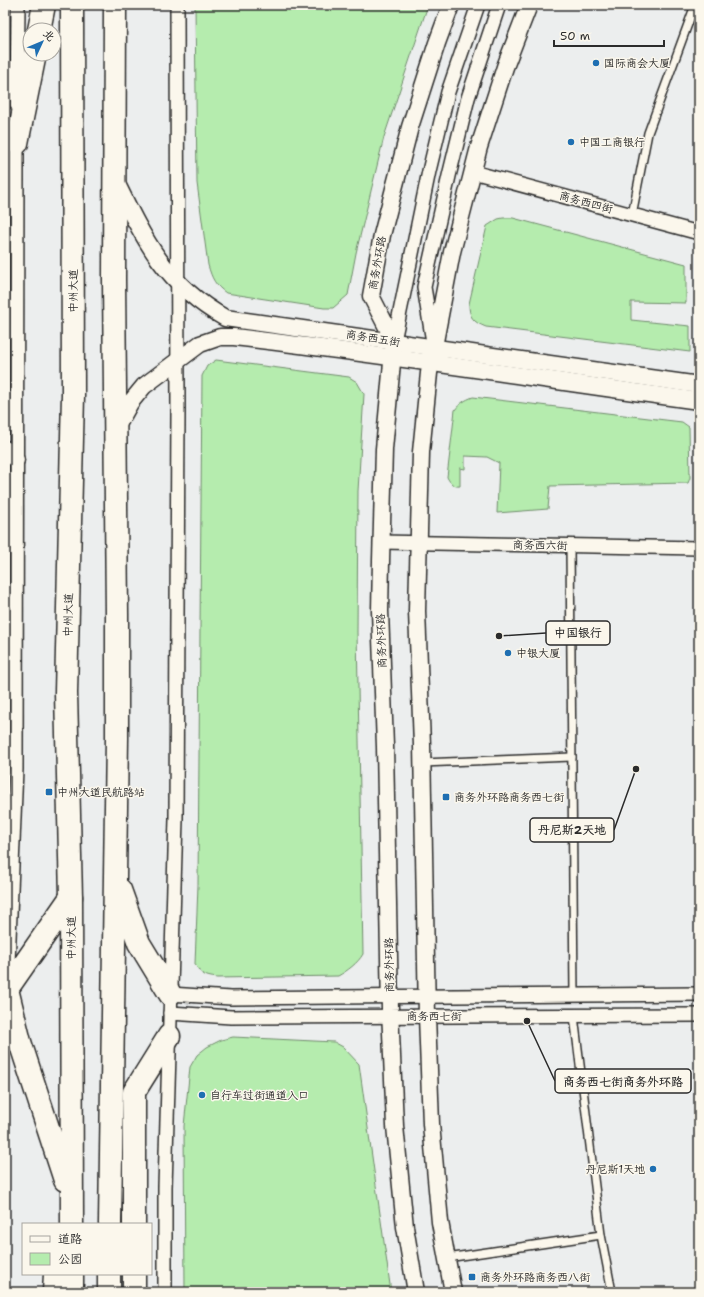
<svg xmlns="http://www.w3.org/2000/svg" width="704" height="1297" viewBox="0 0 704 1297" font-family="'Shantell Sans','LXGW WenKai TC',sans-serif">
	<rect width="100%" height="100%" fill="#eceeee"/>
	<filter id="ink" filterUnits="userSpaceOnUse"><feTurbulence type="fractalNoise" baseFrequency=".025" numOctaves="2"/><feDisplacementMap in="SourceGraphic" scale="8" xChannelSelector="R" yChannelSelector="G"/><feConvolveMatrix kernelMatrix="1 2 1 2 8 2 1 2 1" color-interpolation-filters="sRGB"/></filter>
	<g filter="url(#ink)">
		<!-- green -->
		<g fill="#b5ecae" stroke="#708c6c">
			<path d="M195 5H428L384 137 356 253 348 295 333 308H324L226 293C215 285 212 279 208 265L197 183Z"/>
			<path d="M503 218H513L686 264V303L631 302V320L690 326V352L486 327C473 322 469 317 469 304L487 226 498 219Z"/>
			<path d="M216 360 349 377 357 382 364 394 358 491 357 632 363 954C358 963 347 971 338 976L217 978C204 976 201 975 195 964L198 885 202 376 207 366Z"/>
			<path d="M473 397 682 422 689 427 690 478 688 483 550 486 548 509 497 513 499 463 487 457 465 456V469L460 468V486C454 487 450 483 447 477L455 410C460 403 465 400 473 397Z"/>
			<polygon points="233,1037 334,1042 343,1047 359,1064 391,1292 185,1292 184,1126 190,1067 197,1055 207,1047 221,1040"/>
		</g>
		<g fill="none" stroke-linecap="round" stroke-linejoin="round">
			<!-- service casing -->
			<g stroke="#2b2b2b" stroke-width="10">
				<g id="service">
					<polyline points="632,215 648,133 695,5"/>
					<polyline points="570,546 574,996"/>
					<polyline points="422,763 572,757"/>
					<polyline points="574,1016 601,1235 612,1292"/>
					<polyline points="447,1258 601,1235"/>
				</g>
			</g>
			<!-- minor casing -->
			<g stroke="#2b2b2b" stroke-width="16">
				<g id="minor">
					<polyline points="17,105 18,5"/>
					<polyline points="473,172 699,233"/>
					<polyline points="394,341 429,171 448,92 478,5"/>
					<polyline points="433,342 424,287 449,176 468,98 499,5"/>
					<polyline points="381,542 699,548"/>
					<polyline points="7,987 16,769 17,137"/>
					<polyline points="170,994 231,998 699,994"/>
					<polyline points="170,1013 231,1017 699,1015"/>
					<polyline points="165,1292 165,1187 176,819 178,412 177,5"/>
				</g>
			</g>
			<!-- tertiary casing -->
			<g stroke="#2b2b2b" stroke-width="19">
				<g id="tertiary">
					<path d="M116 182C144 240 166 285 225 318L699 385"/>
					<path d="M116 428 130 403 144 386 200 344 220 337H234C389 355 544 380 699 401"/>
					<polyline points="5,449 16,460"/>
					<polyline points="416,1292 405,1227 395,1126 390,1009 385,746 380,611 381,561 384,449 394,341 371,296 382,235 410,127 437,43 451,5"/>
					<polyline points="453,1292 440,1222 431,1124 427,1016 422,745 417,611 421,452 429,373 452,252 479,147 505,67 529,5"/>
				</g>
			</g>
			<!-- trunk casing -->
			<g stroke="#2b2b2b" stroke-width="25">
				<g id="trunk">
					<polyline points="39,30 44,5"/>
					<polyline points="17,143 35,54"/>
					<polyline points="120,890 139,943 170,994"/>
					<polyline points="65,1180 20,1042 7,989 71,897"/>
					<polyline points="72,1224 71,897 66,693 73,395 72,5"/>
					<polyline points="110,1224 117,738 117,615 114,279 115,5"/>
					<polyline points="134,1224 134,1092 169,1036"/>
					<polyline points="72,1274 72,1292"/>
					<polyline points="134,1274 134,1292"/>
					<polyline points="54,1292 55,1274"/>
					<polyline points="109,1292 109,1274"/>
				</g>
			</g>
			<!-- service -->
			<use href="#service" stroke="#fbf7ec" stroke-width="7"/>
			<!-- minor -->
			<use href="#minor" stroke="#fbf7ec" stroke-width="13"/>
			<!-- tertiary -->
			<use href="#tertiary" stroke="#fbf7ec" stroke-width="16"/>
			<!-- trunk -->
			<use href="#trunk" stroke="#fbf7ec" stroke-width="22"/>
		</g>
	</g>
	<!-- markers -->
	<g fill="#1f6fb2" stroke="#fbf7ec" stroke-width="1.5">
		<circle cx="596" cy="63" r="4"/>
		<circle cx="571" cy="142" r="4"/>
		<circle cx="508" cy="653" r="4"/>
		<rect x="45" y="788" width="8" height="8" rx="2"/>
		<rect x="442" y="793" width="8" height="8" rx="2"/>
		<circle cx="202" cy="1095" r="4"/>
		<circle cx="653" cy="1169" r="4"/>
		<rect x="468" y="1273" width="8" height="8" rx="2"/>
	</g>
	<g text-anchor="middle" stroke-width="3" stroke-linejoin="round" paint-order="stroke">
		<!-- poi labels -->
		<g font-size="11" fill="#2b2b2b" stroke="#fbf7ec" text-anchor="start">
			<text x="604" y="67">国际商会大厦</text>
			<text x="579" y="146">中国工商银行</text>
			<text x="516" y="657">中银大厦</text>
			<text x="57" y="796">中州大道民航路站</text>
			<text x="454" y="801">商务外环路商务西七街</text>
			<text x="210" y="1099">自行车过街通道入口</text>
			<text x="645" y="1173" text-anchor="end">丹尼斯1天地</text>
			<text x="480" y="1281">商务外环路商务西八街</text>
		</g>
		<!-- street labels -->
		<g font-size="11" fill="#2b2b2b" stroke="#fbf7ec">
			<text transform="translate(586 202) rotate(15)" y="4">商务西四街</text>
			<text transform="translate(377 263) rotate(-80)" y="4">商务外环路</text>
			<text transform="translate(73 291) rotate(-90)" y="4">中州大道</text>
			<text transform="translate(373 338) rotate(9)" y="4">商务西五街</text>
			<text transform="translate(540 545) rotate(1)" y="4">商务西六街</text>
			<text transform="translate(68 615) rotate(-89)" y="4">中州大道</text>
			<text transform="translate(381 641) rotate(-92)" y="4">商务外环路</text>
			<text transform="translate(71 938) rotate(-90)" y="4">中州大道</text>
			<text transform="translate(389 965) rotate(-91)" y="4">商务外环路</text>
			<text x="434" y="1020">商务西七街</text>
		</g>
	</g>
	<!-- callouts -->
	<path fill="none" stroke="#2b2b2b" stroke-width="1.5" d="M499 636L546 633M636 769L614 830M527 1021L555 1081"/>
	<g fill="#2b2b2b" stroke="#fbf7ec" stroke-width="1.5">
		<circle cx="499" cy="636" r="4"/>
		<circle cx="636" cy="769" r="4"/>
		<circle cx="527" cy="1021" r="4"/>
	</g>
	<g fill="#fbf7ec" stroke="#2b2b2b" stroke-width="1.5">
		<rect x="546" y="621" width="64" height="24" rx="4"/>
		<rect x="530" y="818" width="84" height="24" rx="4"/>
		<rect x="555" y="1069" width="136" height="24" rx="4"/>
	</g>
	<g font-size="12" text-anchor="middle" font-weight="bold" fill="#2b2b2b">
		<text x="578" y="637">中国银行</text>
		<text x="572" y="834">丹尼斯2天地</text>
		<text x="623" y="1086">商务西七街商务外环路</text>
	</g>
	<!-- margin -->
	<rect width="704" height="1297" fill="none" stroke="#fbf7ec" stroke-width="20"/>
	<rect x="10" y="10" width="684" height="1277" fill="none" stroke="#2b2b2b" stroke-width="1.5" filter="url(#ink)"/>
	<!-- legend -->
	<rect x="22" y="1223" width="130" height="52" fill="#fbf7ec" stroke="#a8a59f"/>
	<rect x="30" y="1236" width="20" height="6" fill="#fbf7ec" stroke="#a8a59f"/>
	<text x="58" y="1243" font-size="12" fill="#2b2b2b">道路</text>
	<rect x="30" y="1253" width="20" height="12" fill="#b5ecae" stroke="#a8a59f"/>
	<text x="58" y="1263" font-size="12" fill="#2b2b2b">公园</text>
	<!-- north arrow -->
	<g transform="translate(42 42) rotate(46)"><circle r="19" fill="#fbf7ec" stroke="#a8a59f"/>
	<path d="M0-3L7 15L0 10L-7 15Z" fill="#1f6fb2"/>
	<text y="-6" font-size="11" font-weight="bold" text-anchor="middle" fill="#2b2b2b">北</text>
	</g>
	<!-- scale -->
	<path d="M554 40v6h110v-6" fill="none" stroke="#2b2b2b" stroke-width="2"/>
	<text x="560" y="40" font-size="12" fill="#2b2b2b" stroke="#fbf7ec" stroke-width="3" paint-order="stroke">50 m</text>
</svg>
